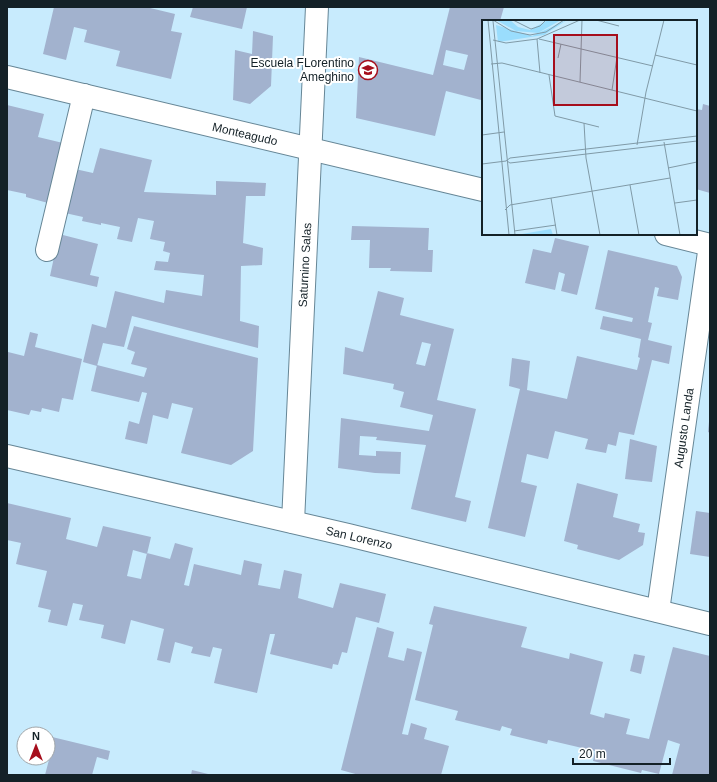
<svg xmlns="http://www.w3.org/2000/svg" width="717" height="782" viewBox="0 0 717 782" font-family="Arial,sans-serif">
	<rect width="100%" height="100%" fill="#c8ebfd"/>
	<!-- building -->
	<g fill="#a2b2ce" fill-rule="evenodd">
		<polygon points="54,7 146,7 175,14 171,31 182,33 171,79 116,66 120,51 84,42 87,30 74,27 66,60 43,54"/>
		<polygon points="193,7 247,7 242,29 190,17"/>
		<path d="M450 7H504L500 21H483V93L481 100 446 91 435 136 356 118 359 57 433 75ZM446 50 468 55 464 70 443 65Z"/>
		<polygon points="253,31 273,36 271,86 250,104 233,100 235,50 252,54"/>
		<polygon points="703,104 710,106 710,193 696,189 696,109 702,110"/>
		<polygon points="7,105 44,114 38,137 63,143 48,203 26,197 26,194 7,190"/>
		<polygon points="100,148 152,160 144,192 216,195 216,181 266,183 265,196 246,196 243,243 263,248 262,265 241,266 240,321 259,326 258,348 132,316 124,347 103,343 97,366 83,362 92,324 106,328 115,291 164,303 166,290 202,296 204,275 154,270 156,261 168,262 170,253 163,251 165,242 150,239 154,221 138,218 132,242 117,239 120,227 101,223 101,225 82,221 83,217 65,213 75,169 93,173"/>
		<polygon points="352,226 429,228 428,250 433,250 432,272 390,271 391,268 369,268 370,240 351,240"/>
		<polygon points="59,234 98,244 90,275 99,277 97,287 50,276"/>
		<polygon points="555,238 589,246 577,295 561,291 565,274 559,272 555,290 525,283 533,249 551,253"/>
		<polygon points="608,250 677,266 682,277 678,300 657,296 659,288 655,287 648,322 652,323 648,340 672,346 669,364 652,360 634,435 619,432 616,446 608,444 606,453 585,449 588,439 555,431 548,459 527,454 521,482 537,486 525,537 488,528 520,389 509,386 512,358 530,361 527,390 567,399 577,356 637,370 640,358 638,357 641,339 600,329 603,316 632,322 633,318 595,309"/>
		<path d="M378 291 404 298 400 315 454 329 437 400 476 409 455 497 471 501 466 522 411 509 426 445 376 440 377 437 360 436 359 455 376 456V451L401 452 400 474 375 473 338 468 341 418 429 431 433 415 400 407 404 392 393 389 394 384 343 374 345 347 363 352ZM422 342 431 344 425 366 416 364Z"/>
		<polygon points="134,326 258,358 253,451 231,465 181,453 193,408 172,403 168,419 153,415 147,444 125,439 129,421 139,424 147,393 142,392 139,402 91,391 97,365 144,377 147,368 131,364 135,352 127,349"/>
		<polygon points="30,332 38,334 35,347 82,359 73,400 62,398 59,412 42,408 41,412 31,410 29,415 7,410 7,357 8,352 24,356"/>
		<polygon points="709,422 710,422 710,433 708,432"/>
		<polygon points="630,439 657,446 652,482 625,479"/>
		<polygon points="577,483 618,494 613,517 640,524 638,532 645,533 643,545 619,560 577,549 578,545 564,541"/>
		<polygon points="7,503 71,518 66,539 97,547 103,526 151,537 147,554 133,550 127,576 141,579 147,553 170,559 175,543 193,548 184,585 189,586 194,564 241,575 244,560 262,564 258,585 280,589 284,570 302,574 298,598 333,608 340,583 386,594 379,623 356,617 347,653 342,652 338,665 333,664 332,669 270,654 275,634 270,634 257,693 214,683 222,649 213,647 210,657 191,653 193,647 175,642 170,663 157,660 164,629 131,620 125,644 101,638 104,625 79,620 83,605 73,603 67,626 48,622 51,610 38,607 47,571 16,564 21,543 7,540"/>
		<polygon points="696,511 710,513 710,557 690,554"/>
		<polygon points="434,606 527,627 521,647 569,659 570,653 603,662 590,714 604,718 605,713 630,719 626,734 649,739 669,662 673,647 710,656 710,775 672,775 680,744 668,740 659,774 642,770 641,773 593,761 595,751 548,740 547,744 510,735 512,729 502,726 500,731 455,720 458,711 415,700 433,625 429,624"/>
		<polygon points="377,627 394,632 388,657 404,661 407,648 422,652 402,734 408,735 411,723 427,728 424,739 449,746 441,775 359,775 341,770"/>
		<polygon points="634,654 645,656 641,674 630,671"/>
		<polygon points="48,736 110,751 108,760 97,757 92,775 45,775 50,756 48,756"/>
		<polygon points="192,770 208,774 207,775 191,775"/>
	</g>
	<g fill="none" stroke-linecap="round" stroke-linejoin="round">
		<!-- minor casing -->
		<g stroke="#668696" stroke-width="24">
			<g id="minor">
				<polyline points="7,77 483,190"/>
				<polyline points="666,234 710,245"/>
				<polyline points="47,250 84,95"/>
				<polyline points="293,522 317,7"/>
				<polyline points="658,611 710,245"/>
			</g>
		</g>
		<!-- tertiary casing -->
		<g stroke="#668696" stroke-width="24">
			<polyline id="tertiary" points="7,456 348,535 710,624"/>
		</g>
		<!-- minor -->
		<use href="#minor" stroke="#fff" stroke-width="22"/>
		<!-- tertiary -->
		<use href="#tertiary" stroke="#fff" stroke-width="22"/>
	</g>
	<!-- icons -->
	<defs>
		<g id="school-ring" transform="scale(1)"><circle r="9.5" fill="#fff" stroke="#a60e1c" stroke-width="1.5"/><path d="M0-5L7-2L0 1L-7-2ZM-4 1L0 2.5L4 1V4Q0 6-4 4Z" fill="#a60e1c"/></g>
	</defs>
	<g fill-rule="evenodd">
		<use href="#school-ring" x="368" y="70"/>
	</g>
	<g text-anchor="middle" stroke-width="4" stroke-linejoin="round" paint-order="stroke">
		<!-- poi labels -->
		<g font-size="12" fill="#142127" stroke="#fff" text-anchor="end">
			<text x="354" y="67">Escuela FLorentino<tspan x="354" dy="14">Ameghino</tspan></text>
		</g>
		<!-- street labels -->
		<g font-size="12" fill="#142127" stroke="#fff">
			<text transform="translate(245 134) rotate(13)" y="4">Monteagudo</text>
			<text transform="translate(305 265) rotate(-87)" y="4">Saturnino Salas</text>
			<text transform="translate(684 428) rotate(-82)" y="4">Augusto Landa</text>
			<text transform="translate(359 538) rotate(13)" y="4">San Lorenzo</text>
		</g>
	</g>
	<!-- overview -->
	<g transform="translate(482 20)">
		<rect width="215" height="215" fill="#c8ebfd"/>
		<path d="M14 0H28L36 7 48 10 66 0H79L56 13 34 11ZM85 0 62 15 16 22 14 5 50 16ZM69 209 71 215 39 214H40Z" fill="#9addfd"/>
		<path fill="none" stroke="#809aa7" stroke-width="1" d="M6 0 27 215M11 0 29 11 48 15 64 12 82 0M31 0 49 9 58 6 64 0M114 0 137 6M11 1 33 215M55 19 58 53M57 19 171 46M11 20 24 23 55 19 98 0M173 35 215 45M76 38 79 24M9 44 20 43 215 91M67 55 73 96 117 107M98 62 100 0M130 70 135 37M102 103 104 138 118 215M0 115 22 112M182 122 198 215M155 125 164 72 182 0M25 141 28 143 215 121M0 144 24 141 28 138 215 116M186 148 215 142M148 165 157 215M69 178 75 215M193 183 215 180M23 190 28 185 188 158M32 211 74 205"/>
		<path fill="#a60e1c" fill-opacity="0.15" stroke="#a60e1c" stroke-width="2" d="M72 15H135V85H72Z"/>
		<rect width="215" height="215" fill="none" stroke="#142127" stroke-width="2"/>
	</g>
	<!-- border -->
	<rect width="717" height="782" fill="none" stroke="#142127" stroke-width="16"/>
	<!-- north arrow -->
	<g transform="translate(36 746)"><circle r="19" fill="#ffffff" stroke="#a1a6a9"/>
	<path d="M0-3L7 15L0 10L-7 15Z" fill="#a60e1c"/>
	<text y="-6" font-size="11" font-weight="bold" text-anchor="middle" fill="#142127">N</text>
	</g>
	<!-- scale -->
	<path d="M573 758v6h97v-6" fill="none" stroke="#142127" stroke-width="2"/>
	<text x="579" y="758" font-size="12" fill="#142127" stroke="#ffffff" stroke-width="3" paint-order="stroke">20 m</text>
</svg>
